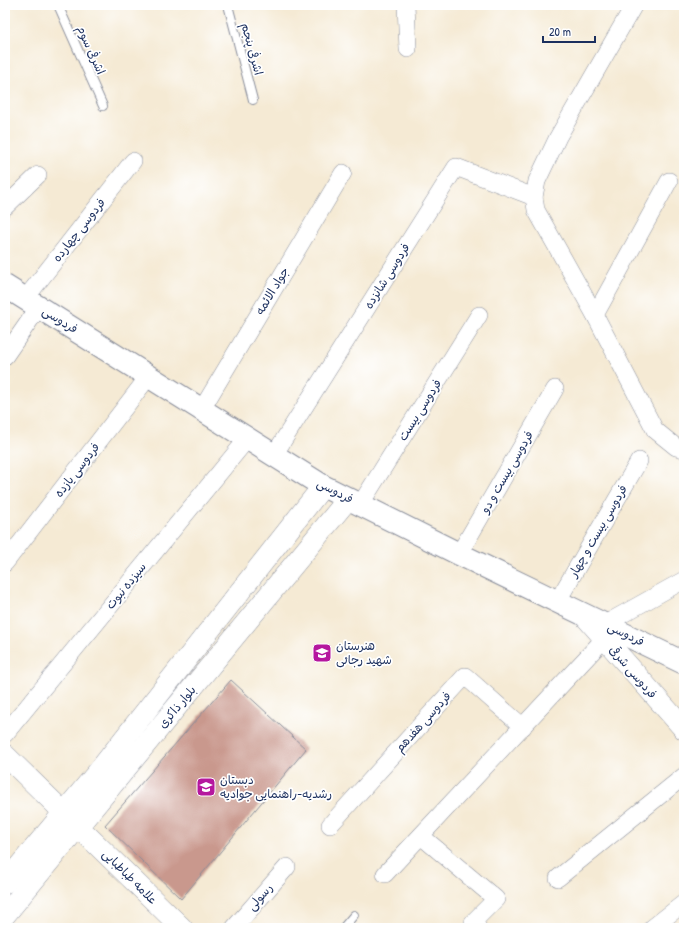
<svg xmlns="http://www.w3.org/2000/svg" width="689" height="933" viewBox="0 0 689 933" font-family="'Patrick Hand','Playpen Sans Arabic',sans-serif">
	<rect width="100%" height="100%" fill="#fff"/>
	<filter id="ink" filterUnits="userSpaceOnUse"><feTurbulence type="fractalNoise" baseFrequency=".025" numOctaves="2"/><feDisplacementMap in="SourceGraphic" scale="8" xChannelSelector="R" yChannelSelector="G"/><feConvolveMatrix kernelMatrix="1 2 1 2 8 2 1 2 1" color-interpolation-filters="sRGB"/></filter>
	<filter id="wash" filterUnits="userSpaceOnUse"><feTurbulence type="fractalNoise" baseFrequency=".012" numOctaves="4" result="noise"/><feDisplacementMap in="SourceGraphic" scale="16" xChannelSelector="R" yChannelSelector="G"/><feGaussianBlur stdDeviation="0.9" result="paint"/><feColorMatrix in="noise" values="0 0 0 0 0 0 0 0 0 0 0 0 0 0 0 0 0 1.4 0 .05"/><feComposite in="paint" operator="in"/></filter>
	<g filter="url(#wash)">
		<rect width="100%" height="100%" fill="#f5ead4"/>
		<g id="blocks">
			<!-- building -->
			<polygon fill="#c9988d" points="231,680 306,749 181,899 105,825"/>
		</g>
	</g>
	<g filter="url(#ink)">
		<use href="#blocks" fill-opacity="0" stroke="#888c99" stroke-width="1"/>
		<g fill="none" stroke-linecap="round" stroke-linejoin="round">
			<!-- service casing -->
			<g stroke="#888c99" stroke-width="10">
				<g id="service">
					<polyline points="58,5 103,106"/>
					<polyline points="228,5 253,100"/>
					<polyline points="343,928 354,915"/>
				</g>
			</g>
			<!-- minor casing -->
			<g stroke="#888c99" stroke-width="18">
				<g id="minor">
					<polyline points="406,5 408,49"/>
					<polyline points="634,5 558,137 537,181 534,197 536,210 595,315 655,430 676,447 684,449"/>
					<polyline points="5,207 38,175"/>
					<polyline points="25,299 133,161"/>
					<polyline points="595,315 669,181"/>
					<polyline points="5,356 39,307"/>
					<polyline points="202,409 343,173"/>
					<polyline points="274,455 456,167 534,197"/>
					<polyline points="360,505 479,315"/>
					<polyline points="459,554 555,389"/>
					<polyline points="5,563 149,376"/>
					<polyline points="557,602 639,461"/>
					<polyline points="605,624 684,580"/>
					<polyline points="5,734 248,438"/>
					<polyline points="330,825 465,676 523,727"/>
					<polyline points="421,836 496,899 473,922 478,928"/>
					<polyline points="385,874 604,639"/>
					<polyline points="558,878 684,776"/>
					<polyline points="234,928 287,867"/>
					<polyline points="652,928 684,903"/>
				</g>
			</g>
			<!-- tertiary casing -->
			<g stroke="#888c99" stroke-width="22">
				<g id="tertiary">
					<polyline points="583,614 684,729"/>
					<polyline points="5,755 182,928"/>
					<polyline points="5,883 101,768 323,486"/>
					<polyline points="5,915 348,499"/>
				</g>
			</g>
			<!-- secondary casing -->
			<g stroke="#888c99" stroke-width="24">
				<polyline id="secondary" points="5,286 323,486 459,554 684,663"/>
			</g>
			<!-- service -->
			<use href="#service" stroke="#fff" stroke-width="8"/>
			<!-- minor -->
			<use href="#minor" stroke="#fff" stroke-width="17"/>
			<!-- tertiary -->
			<use href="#tertiary" stroke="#fff" stroke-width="21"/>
			<!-- secondary -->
			<use href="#secondary" stroke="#fff" stroke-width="22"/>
		</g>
	</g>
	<!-- icons -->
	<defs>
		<g id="school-square" transform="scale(1)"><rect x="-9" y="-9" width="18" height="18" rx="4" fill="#b5179e" stroke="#fff"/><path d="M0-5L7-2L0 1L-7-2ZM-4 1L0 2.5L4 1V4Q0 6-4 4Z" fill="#fff"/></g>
	</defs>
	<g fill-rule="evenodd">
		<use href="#school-square" x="322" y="653"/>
		<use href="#school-square" x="206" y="787"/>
	</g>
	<g text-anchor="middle" stroke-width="3.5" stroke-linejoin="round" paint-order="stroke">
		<!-- street labels -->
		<g font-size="12" fill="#1b2f5e" stroke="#fff">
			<text transform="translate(252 49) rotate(75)" y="4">اشرفی پنجم</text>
			<text transform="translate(91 50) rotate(66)" y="4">اشرفی سوم</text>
			<text transform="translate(79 230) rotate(-52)" y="4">فردوسی چهارده</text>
			<text transform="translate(387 276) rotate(-58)" y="4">فردوسی شانزده</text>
			<text transform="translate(272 291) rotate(-59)" y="4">جواد الائمه</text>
			<text transform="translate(60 320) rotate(32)" y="4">فردوسی</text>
			<text transform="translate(420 410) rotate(-58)" y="4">فردوسی بیست</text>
			<text transform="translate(77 470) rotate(-52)" y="4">فردوسی یازده</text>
			<text transform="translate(507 472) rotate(-60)" y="4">فردوسی بیست و دو</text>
			<text transform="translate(335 491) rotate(28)" y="4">فردوسی</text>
			<text transform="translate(598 531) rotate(-60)" y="4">فردوسی بیست و چهار</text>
			<text transform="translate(126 586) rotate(-51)" y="4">سیزده نبوت</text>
			<text transform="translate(626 634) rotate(26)" y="4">فردوسی</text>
			<text transform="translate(633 672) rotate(49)" y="4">فردوسی شرقی</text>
			<text transform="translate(177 707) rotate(-50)" y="4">بلوار ذاکری</text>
			<text transform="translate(423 722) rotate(-48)" y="4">فردوسی هفدهم</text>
			<text transform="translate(130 877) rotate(45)" y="4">علامه طباطبایی</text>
			<text transform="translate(260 897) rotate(-49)" y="4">رسولی</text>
		</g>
		<!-- poi labels -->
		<g font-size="12" fill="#1b2f5e" stroke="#fff" text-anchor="start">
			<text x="336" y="650">هنرستان<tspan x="336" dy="14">شهید رجائی</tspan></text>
			<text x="220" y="784">دبستان<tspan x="220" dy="14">رشدیه-راهنمایی جوادیه</tspan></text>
		</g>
	</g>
	<!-- margin -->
	<rect width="689" height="933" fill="none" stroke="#fff" stroke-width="20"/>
	<!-- scale -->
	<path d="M543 36v6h52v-6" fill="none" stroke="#1b2f5e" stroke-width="2"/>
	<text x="549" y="36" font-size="12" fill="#1b2f5e" stroke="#ffffff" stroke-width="3" paint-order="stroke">20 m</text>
</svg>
